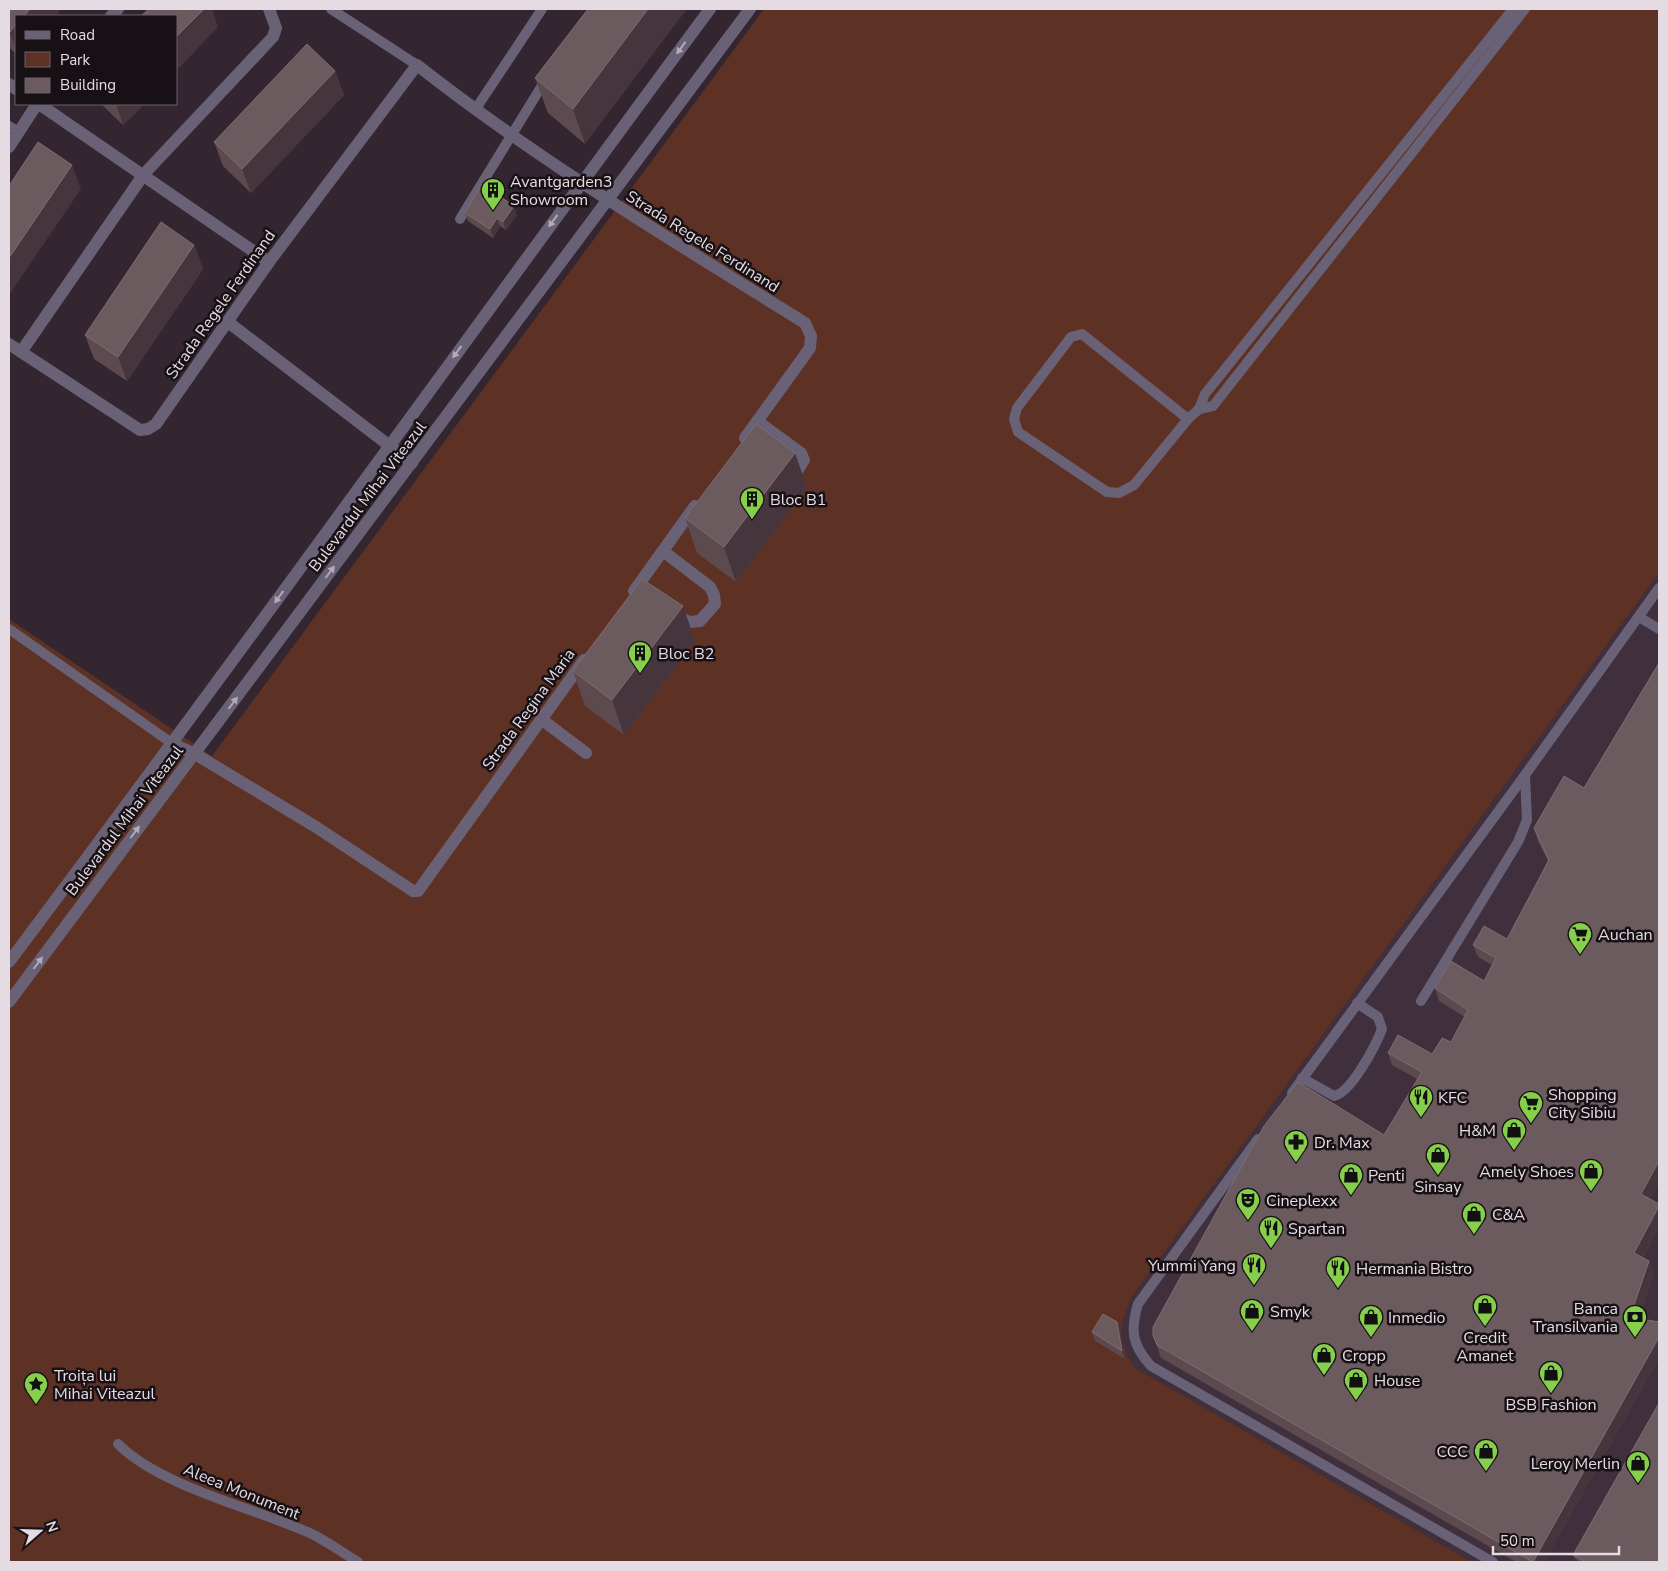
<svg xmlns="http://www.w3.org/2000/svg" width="1668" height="1571" viewBox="0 0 1668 1571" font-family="'Nunito Sans',sans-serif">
	<rect width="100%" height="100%" fill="#332631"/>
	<!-- built -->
	<polygon fill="#402f3c" points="1659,573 1659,1562 1472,1562 1134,1368 1125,1352 1120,1330 1125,1311 1132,1297"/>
	<!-- green -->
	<path fill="#5d3124" d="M764 9H1659V573L1132 1297C1118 1325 1117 1341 1135 1368L1472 1562H9V619L212 756Z"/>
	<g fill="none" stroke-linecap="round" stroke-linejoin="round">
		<!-- lane -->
		<g stroke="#696277" stroke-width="10">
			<polyline points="331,9 417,65"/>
			<polyline points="475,110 542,9"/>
			<polyline points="9,126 18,132"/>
			<polyline points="460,219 546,79"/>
			<polyline points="1199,409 1213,406 1525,9"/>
			<polyline points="1188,419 1082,334 1071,337 1017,408 1014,419 1018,432 1107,492 1119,493 1134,485 1188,419 1199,409 1205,394 1513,9"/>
			<polyline points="1639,617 1659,629"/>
			<polyline points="9,629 173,744"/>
			<polyline points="1421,1001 1518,842 1527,820 1525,775"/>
			<path d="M1302 1078 1334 1096C1351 1093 1376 1045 1382 1029L1378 1017 1357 1003"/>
			<polyline points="1292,1093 1525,775 1659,588"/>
			<path d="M1258 1139 1138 1304C1130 1331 1132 1345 1151 1366L1493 1562"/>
			<path d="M118 1444C161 1487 255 1508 312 1534 328 1542 343 1553 358 1562"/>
		</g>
		<!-- street -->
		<g stroke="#696277" stroke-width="12">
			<polyline points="111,16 118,9"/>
			<polyline points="9,84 16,89"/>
			<polyline points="39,104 269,262"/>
			<polyline points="9,147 37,104"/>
			<polyline points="228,322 412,463"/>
			<path d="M9 344 140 430 148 429 156 424 269 262 417 65C539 161 673 241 805 323L811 336 810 348 745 438"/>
			<polyline points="21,352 144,174 273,37 276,28 269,9"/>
			<polyline points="757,421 801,453 804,460 797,471"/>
			<polyline points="663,551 710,587 714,595 715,604 700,621 690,622 675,616"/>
			<polyline points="634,591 695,506"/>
			<polyline points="541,719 586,753"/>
			<polyline points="173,744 195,754 316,827 413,891 418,891 584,660"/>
			<path d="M9 962C246 647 475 326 710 9"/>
			<polyline points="9,1002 750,9"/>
		</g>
	</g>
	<!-- wall -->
	<g fill="#5c4a4e">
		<polygon points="9,9 61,9 55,16 16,16 16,54 9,47"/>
		<polygon points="588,9 585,144 548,113 535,78"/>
		<polygon points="335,71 344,95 251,193 223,166 214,142"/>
		<polygon points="101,104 144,104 123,125"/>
		<polygon points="465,213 517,215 506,230 500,226 493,238 468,221"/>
		<polygon points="194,245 203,269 127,381 94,359 85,335"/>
		<polygon points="795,453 807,488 736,582 697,553 685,518"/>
		<polygon points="683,606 695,641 624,735 585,706 573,671"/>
		<polygon points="1659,663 1659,1182 1650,1199 1659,1204 1659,1226 1643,1257 1649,1261 1654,1273 1638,1319 1659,1322 1659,1358 1544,1562 1516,1562 1161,1358 1153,1335 1384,1135 1417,1079 1392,1065 1388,1053 1432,1054 1451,1042 1465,1017 1439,1001 1435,988 1484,981 1492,965 1478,957 1473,945 1507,939 1548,861 1538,841 1534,828 1584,788"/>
		<polygon points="1117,1322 1120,1331 1125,1359 1095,1341 1092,1332"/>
		<polygon points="1573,1555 1659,1562 1580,1562 1575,1559"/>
	</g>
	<!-- shaded-wall -->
	<g fill="#46353c">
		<polygon points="30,9 61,9 55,16 24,16"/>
		<polygon points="204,9 212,9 218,27 176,71 176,37"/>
		<polygon points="648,9 687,9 585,144 573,109"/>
		<polygon points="16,24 16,50 10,32"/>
		<polygon points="335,71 344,95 251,193 242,169"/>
		<polygon points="116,104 144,104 123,125"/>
		<polygon points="72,165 81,189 9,295 9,258"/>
		<polygon points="514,206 517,215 506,230 503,222"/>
		<polygon points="497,218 500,226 493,238 490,229"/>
		<polygon points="194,245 203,269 127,381 118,357"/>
		<polygon points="795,453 807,488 736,582 724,547"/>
		<polygon points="683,606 695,641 624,735 612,700"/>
		<polygon points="1659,1161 1659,1182 1646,1207 1641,1194"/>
		<polygon points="1659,1206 1659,1226 1638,1265 1634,1253"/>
		<polygon points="1649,1261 1654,1273 1634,1330 1630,1317"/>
		<polygon points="1117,1322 1120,1331 1125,1359 1122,1351"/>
		<polygon points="1659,1337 1659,1358 1544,1562 1533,1562"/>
	</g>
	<!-- building -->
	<g fill="#6b5a5e" stroke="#7e6e73">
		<polygon points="9,9 30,9 24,16 16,16 16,24 10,32 9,31"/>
		<polygon points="149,9 204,9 176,37 176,16 141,16"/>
		<polygon points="588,9 648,9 573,109 535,78"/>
		<polygon points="307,44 335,71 242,169 214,142"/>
		<polygon points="38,142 72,165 9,258 9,186"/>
		<polygon points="482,184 514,206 503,222 497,218 490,229 465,213"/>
		<polygon points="161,222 194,245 118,357 85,335"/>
		<polygon points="756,424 795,453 724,547 685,518"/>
		<polygon points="642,579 683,606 612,700 573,671"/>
		<polygon points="1659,663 1659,1161 1641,1194 1659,1204 1659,1206 1634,1253 1649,1261 1630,1317 1659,1322 1659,1337 1533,1562 1157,1345 1153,1335 1153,1327 1264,1126 1298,1082 1384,1135 1422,1072 1388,1053 1398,1035 1432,1054 1442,1038 1451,1042 1468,1010 1435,988 1451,961 1484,981 1496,958 1473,945 1484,926 1507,939 1549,860 1534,828 1564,776 1584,788"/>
		<polygon points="1103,1314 1117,1322 1122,1351 1092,1332"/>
		<polygon points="1659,1403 1659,1562 1586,1562 1573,1555"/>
	</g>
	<!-- one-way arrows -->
	<defs><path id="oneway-solid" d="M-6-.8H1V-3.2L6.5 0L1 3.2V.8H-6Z" transform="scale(1.25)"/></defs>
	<g fill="#b3abb8">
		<use href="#oneway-solid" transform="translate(681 48) rotate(126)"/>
		<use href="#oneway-solid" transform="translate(553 221) rotate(126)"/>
		<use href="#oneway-solid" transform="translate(457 352) rotate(126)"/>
		<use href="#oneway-solid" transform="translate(330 572) rotate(-53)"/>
		<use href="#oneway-solid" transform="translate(279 597) rotate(126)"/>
		<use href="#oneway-solid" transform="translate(233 703) rotate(-53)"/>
		<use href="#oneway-solid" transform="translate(135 832) rotate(-53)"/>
		<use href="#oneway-solid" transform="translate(38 963) rotate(-53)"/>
	</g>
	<!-- icons -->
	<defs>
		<g id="building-pin" transform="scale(1.25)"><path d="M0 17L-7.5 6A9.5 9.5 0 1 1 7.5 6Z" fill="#86cf4b" stroke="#171116"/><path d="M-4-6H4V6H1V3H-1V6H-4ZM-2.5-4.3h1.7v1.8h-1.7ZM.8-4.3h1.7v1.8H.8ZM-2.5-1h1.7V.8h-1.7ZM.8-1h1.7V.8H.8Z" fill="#111"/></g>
		<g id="supermarket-pin" transform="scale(1.25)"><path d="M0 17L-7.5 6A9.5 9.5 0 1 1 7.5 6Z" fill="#86cf4b" stroke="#171116"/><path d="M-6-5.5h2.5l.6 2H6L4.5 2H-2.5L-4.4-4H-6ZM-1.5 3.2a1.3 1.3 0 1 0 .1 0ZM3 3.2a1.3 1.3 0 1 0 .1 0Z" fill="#111"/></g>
		<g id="restaurant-pin" transform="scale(1.25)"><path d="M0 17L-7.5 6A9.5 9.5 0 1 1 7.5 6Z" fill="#86cf4b" stroke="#171116"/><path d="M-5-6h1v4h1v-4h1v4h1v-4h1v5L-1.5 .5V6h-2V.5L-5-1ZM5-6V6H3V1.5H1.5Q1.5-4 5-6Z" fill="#111"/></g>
		<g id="shop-pin" transform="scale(1.25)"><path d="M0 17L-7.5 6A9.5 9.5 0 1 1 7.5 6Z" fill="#86cf4b" stroke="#171116"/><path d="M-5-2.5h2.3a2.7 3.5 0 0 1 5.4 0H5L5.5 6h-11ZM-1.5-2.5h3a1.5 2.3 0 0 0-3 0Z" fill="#111"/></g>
		<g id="pharmacy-pin" transform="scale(1.25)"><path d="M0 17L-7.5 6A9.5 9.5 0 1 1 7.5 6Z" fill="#86cf4b" stroke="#171116"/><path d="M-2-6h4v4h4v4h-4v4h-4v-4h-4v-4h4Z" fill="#111"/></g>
		<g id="theatre-pin" transform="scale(1.25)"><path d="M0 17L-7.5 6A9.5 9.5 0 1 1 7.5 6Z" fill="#86cf4b" stroke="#171116"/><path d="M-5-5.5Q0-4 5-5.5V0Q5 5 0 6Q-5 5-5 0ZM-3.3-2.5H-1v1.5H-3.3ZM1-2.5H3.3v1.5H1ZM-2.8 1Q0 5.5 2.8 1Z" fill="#111"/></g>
		<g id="bank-pin" transform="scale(1.25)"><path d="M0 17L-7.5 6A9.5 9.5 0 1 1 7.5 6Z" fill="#86cf4b" stroke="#171116"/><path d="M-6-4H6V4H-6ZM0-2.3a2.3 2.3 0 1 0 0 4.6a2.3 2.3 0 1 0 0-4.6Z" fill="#111"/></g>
		<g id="sight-pin" transform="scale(1.25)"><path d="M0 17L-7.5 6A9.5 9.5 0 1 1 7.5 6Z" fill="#86cf4b" stroke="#171116"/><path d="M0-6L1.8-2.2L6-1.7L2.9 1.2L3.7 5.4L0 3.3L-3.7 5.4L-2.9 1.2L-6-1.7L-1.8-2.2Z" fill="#111"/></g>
	</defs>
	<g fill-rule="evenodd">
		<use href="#building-pin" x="493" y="190"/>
		<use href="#building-pin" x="752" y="499"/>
		<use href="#building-pin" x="640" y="653"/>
		<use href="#supermarket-pin" x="1580" y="934"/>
		<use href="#restaurant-pin" x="1421" y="1097"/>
		<use href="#supermarket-pin" x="1531" y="1103"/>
		<use href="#shop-pin" x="1514" y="1130"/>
		<use href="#pharmacy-pin" x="1296" y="1142"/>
		<use href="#shop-pin" x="1438" y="1155"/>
		<use href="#shop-pin" x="1591" y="1171"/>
		<use href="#shop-pin" x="1351" y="1175"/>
		<use href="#theatre-pin" x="1248" y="1200"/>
		<use href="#shop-pin" x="1474" y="1214"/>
		<use href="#restaurant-pin" x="1271" y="1228"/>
		<use href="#restaurant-pin" x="1254" y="1265"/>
		<use href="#restaurant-pin" x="1338" y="1268"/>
		<use href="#shop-pin" x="1485" y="1306"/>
		<use href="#shop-pin" x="1252" y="1311"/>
		<use href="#shop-pin" x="1371" y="1317"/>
		<use href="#bank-pin" x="1635" y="1317"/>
		<use href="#shop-pin" x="1324" y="1355"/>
		<use href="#shop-pin" x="1551" y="1373"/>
		<use href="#shop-pin" x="1356" y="1380"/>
		<use href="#sight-pin" x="36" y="1384"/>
		<use href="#shop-pin" x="1486" y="1451"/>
		<use href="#shop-pin" x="1638" y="1463"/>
	</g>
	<g text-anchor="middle" stroke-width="5" stroke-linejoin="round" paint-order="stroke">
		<!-- poi labels -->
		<g font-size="16" fill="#e5dce3" stroke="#171116" text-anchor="start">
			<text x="510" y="187">Avantgarden3<tspan x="510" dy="18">Showroom</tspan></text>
			<text x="770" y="505">Bloc B1</text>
			<text x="658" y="659">Bloc B2</text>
			<text x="1598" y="940">Auchan</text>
			<text x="1548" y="1100">Shopping<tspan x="1548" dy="18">City Sibiu</tspan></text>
			<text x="1438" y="1103">KFC</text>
			<text x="1496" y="1136" text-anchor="end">H&amp;M</text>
			<text x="1314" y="1148">Dr. Max</text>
			<text x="1574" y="1177" text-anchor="end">Amely Shoes</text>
			<text x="1368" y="1181">Penti</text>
			<text x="1438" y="1192" text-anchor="middle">Sinsay</text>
			<text x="1266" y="1206">Cineplexx</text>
			<text x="1492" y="1220">C&amp;A</text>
			<text x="1288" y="1234">Spartan</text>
			<text x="1236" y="1271" text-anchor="end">Yummi Yang</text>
			<text x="1356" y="1274">Hermania Bistro</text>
			<text x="1618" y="1314" text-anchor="end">Banca<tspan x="1618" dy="18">Transilvania</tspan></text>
			<text x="1270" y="1317">Smyk</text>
			<text x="1388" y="1323">Inmedio</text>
			<text x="1485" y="1343" text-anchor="middle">Credit<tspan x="1485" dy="18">Amanet</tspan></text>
			<text x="1342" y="1361">Cropp</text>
			<text x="54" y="1381">Troița lui<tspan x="54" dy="18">Mihai Viteazul</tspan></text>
			<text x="1374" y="1386">House</text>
			<text x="1551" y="1410" text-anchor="middle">BSB Fashion</text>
			<text x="1468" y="1457" text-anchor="end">CCC</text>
			<text x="1620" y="1469" text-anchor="end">Leroy Merlin</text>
		</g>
		<!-- street labels -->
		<g font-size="16" fill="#e5dce3" stroke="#171116">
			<text transform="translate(703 241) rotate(32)" y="6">Strada Regele Ferdinand</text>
			<text transform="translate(220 304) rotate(-55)" y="6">Strada Regele Ferdinand</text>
			<text transform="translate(367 496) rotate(-53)" y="6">Bulevardul Mihai Viteazul</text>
			<text transform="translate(528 709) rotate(-54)" y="6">Strada Regina Maria</text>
			<text transform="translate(124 820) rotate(-53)" y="6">Bulevardul Mihai Viteazul</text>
			<text transform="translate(242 1491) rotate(22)" y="6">Aleea Monument</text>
		</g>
	</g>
	<!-- border -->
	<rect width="1668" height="1571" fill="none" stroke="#e5dce3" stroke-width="20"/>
	<!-- legend -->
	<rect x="15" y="15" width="162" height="90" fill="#171116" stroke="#696268"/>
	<rect x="25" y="31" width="25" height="8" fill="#696277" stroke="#696268"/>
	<text x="60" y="40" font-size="15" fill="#e5dce3">Road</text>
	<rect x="25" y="52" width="25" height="15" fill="#5d3124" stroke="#696268"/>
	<text x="60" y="65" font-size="15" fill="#e5dce3">Park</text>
	<rect x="25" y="78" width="25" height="15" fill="#6b5a5e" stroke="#696268"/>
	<text x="60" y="90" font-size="15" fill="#e5dce3">Building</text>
	<!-- north arrow -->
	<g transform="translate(40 1531) rotate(70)" stroke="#171116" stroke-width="4" paint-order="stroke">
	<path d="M0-4L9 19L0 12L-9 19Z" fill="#e5dce3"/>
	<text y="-8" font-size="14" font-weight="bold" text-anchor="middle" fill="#e5dce3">N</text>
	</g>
	<!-- scale -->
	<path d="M1493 1546v8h126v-8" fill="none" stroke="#e5dce3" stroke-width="2.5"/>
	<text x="1500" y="1546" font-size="15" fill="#e5dce3" stroke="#171116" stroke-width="4" paint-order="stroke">50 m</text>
</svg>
